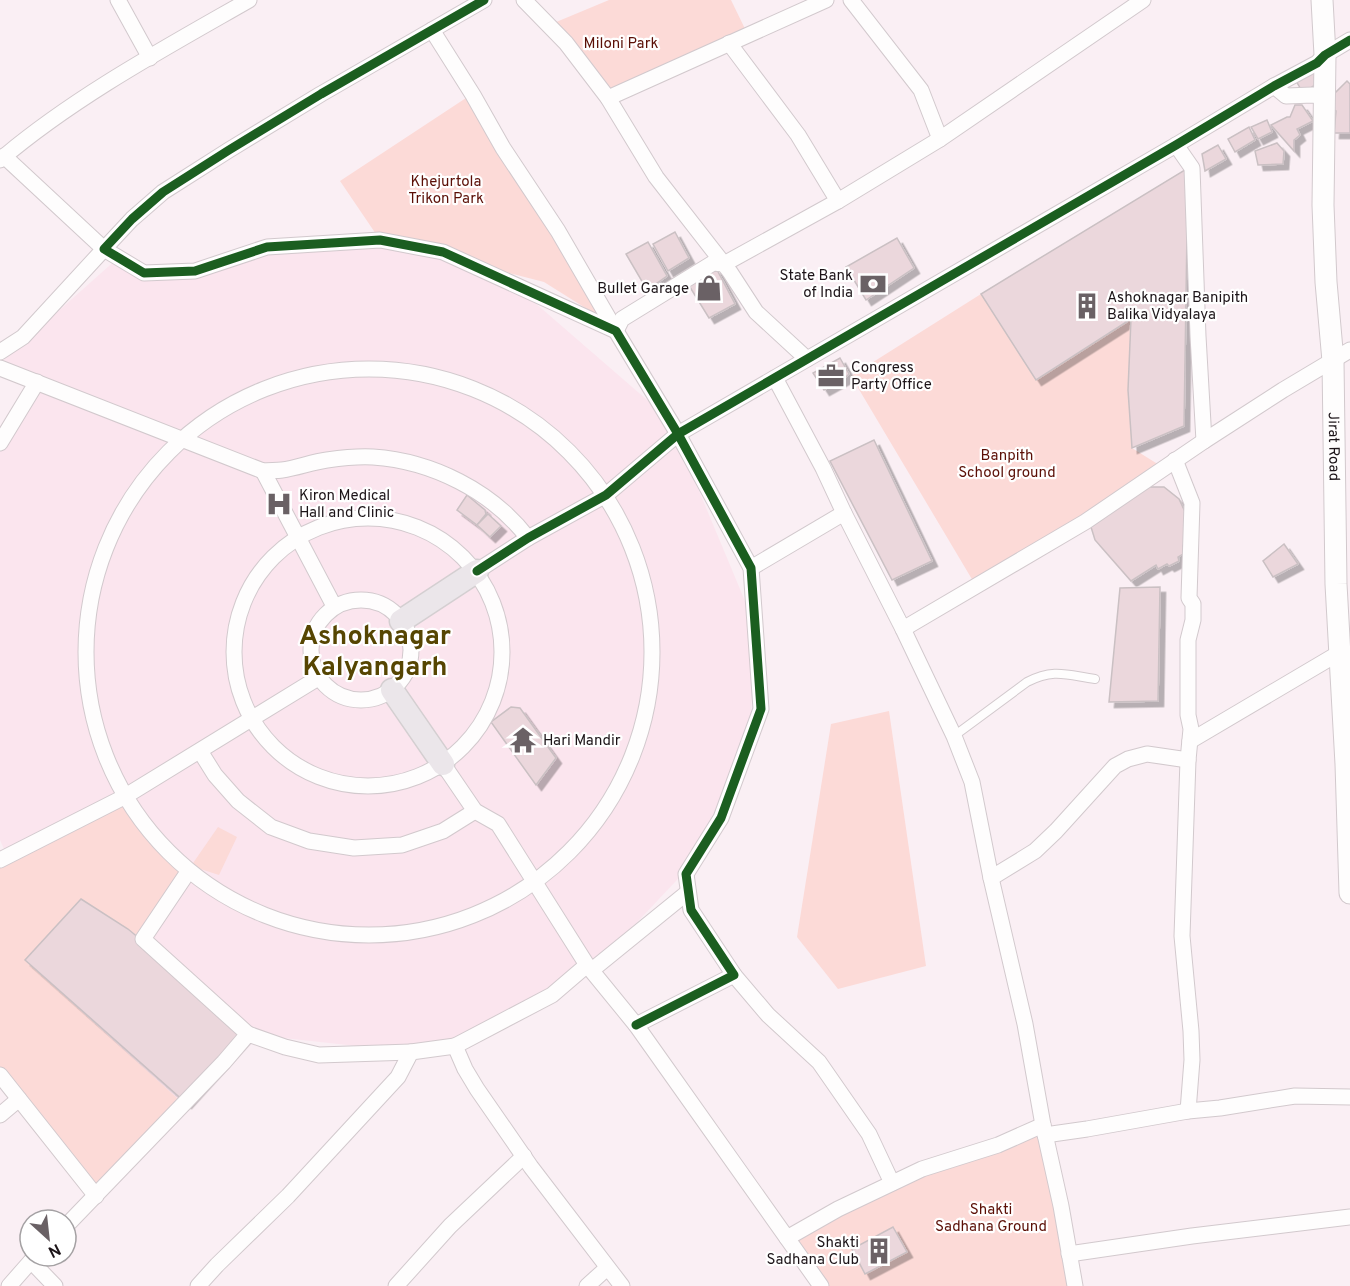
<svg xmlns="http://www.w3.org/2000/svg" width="1350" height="1286" viewBox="0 0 1350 1286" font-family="Overpass,sans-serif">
	<defs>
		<filter id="shadow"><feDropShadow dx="5.5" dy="5.5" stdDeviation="0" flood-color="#0004"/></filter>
	</defs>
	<rect width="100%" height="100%" fill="#faeff4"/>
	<!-- built -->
	<polygon fill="#fbe5ee" points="380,240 511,282 669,419 755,625 750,741 692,864 592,970 455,1046 411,1052 248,1034 96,1196 0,1075 7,856 0,840 0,443 37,382 0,363 118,258 167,279 296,245"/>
	<!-- green -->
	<g fill="#fcdad7">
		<polygon points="609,0 731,0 748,35 608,98 549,25"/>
		<polygon points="466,98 535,207 603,319 544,282 380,240 340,181"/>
		<polygon points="981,294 1036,380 1131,319 1132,448 1164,468 976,586 851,376"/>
		<polygon points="889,711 926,966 838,989 797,937 831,724"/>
		<polygon points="124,797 150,834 188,872 143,939 81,899 25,960 178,1099 137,1143 96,1183 0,1068 0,862"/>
		<polygon points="218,827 237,837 219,875 191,866"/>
		<polygon points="1043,1125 1075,1286 822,1286 787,1238 911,1174"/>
	</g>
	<!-- building -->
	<g fill="#ebd7dc" stroke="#cac0c3" stroke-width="1.5" filter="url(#shadow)">
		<polygon points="1313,69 1319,82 1303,93 1295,79"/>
		<polygon points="1347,81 1350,84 1350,133 1334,133 1336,111 1331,109 1335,93"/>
		<polygon points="1295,105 1302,105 1313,121 1297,129 1300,135 1294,140 1294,151 1271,125 1287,117 1290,117"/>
		<polygon points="1267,120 1272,132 1258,139 1251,127"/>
		<polygon points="1249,127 1255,140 1235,152 1228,139"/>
		<polygon points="1277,143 1284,151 1283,164 1258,165 1255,151"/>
		<polygon points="1218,145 1226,159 1205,171 1202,154"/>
		<polygon points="1188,168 1184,426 1132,448 1128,390 1131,319 1036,380 981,294"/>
		<polygon points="675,232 689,258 668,271 653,244"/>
		<polygon points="897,238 914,268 866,300 846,267"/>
		<polygon points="648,242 667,276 647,290 626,254"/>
		<polygon points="716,268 735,304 709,318 688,284"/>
		<polygon points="840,358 849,374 844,379 824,390 813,373"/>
		<polygon points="874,440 932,561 892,580 830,461"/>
		<polygon points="1147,487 1164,487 1179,499 1187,516 1189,532 1183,546 1185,553 1178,557 1179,561 1169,566 1167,564 1158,569 1156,565 1131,581 1095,540 1091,527"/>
		<polygon points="467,495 485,510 486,514 477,525 457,510"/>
		<polygon points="488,514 501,526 490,537 477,525"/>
		<polygon points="1284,544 1298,564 1273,577 1263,561"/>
		<polygon points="1160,587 1158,701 1109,702 1120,588"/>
		<polygon points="511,707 520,708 556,758 536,785 491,722"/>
		<polygon points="81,899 128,929 169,963 248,1034 186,1103 25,960"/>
		<polygon points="893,1227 907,1252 865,1274 852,1249"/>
	</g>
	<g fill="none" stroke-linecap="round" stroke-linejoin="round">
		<!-- lane casing -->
		<g stroke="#d2c9cd" stroke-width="10">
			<path id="lane" d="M954 736 1027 682C1054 668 1067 675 1095 679"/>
		</g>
		<!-- street casing -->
		<g stroke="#d2c9cd" stroke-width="17">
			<g id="street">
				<polyline points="118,0 150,58"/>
				<polyline points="484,0 321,94 229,150 163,192 132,219 104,249 144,273 195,271 267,247 380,240 443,252 616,331 678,434 751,568 761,709 721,818 686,874 691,910 734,975 636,1025"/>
				<polyline points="524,0 566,43 608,98 656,177 730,272 756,312 807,359"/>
				<polyline points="851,0 921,90 940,139 1143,0"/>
				<polyline points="432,30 473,95 503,148 558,231 616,331"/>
				<polyline points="729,43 798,135 838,201"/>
				<polyline points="1274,86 1286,96 1313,95 1324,97"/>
				<polyline points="608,98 826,0"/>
				<polyline points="1176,145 1192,168 1198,336 1204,441"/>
				<path d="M0 160C74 97 165 48 249 0"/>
				<polyline points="616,331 622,319 713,263 724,264 838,201 940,139"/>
				<polyline points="0,352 23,337 104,249 4,156"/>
				<path d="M0 368 263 471C269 470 276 471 282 470 297 468 312 462 327 460 341 458 358 456 373 457 432 461 492 491 528 538"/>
				<circle cx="369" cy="652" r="283"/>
				<polyline points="775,378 823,468 844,513 903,629 954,736 972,782 991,878 1025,1024 1043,1125 1061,1206 1075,1286"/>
				<polyline points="0,443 37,382"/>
				<polyline points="1175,460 1192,503 1189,598 1193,604 1193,620 1188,640 1188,715 1191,729 1188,760 1182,936 1191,1031 1192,1060 1188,1111"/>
				<polyline points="263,471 334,606"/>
				<circle cx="368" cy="652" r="134"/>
				<polyline points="751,568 844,513"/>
				<polyline points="477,571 528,538 606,495 678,434 1176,145 1274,86 1317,63 1325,55 1350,40"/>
				<circle cx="361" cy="650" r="50"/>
				<polyline points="903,629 1085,522 1204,441 1283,390 1350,350"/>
				<polyline points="1190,741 1339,653"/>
				<polyline points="200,751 215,775 238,801 271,827 309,841 354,848 402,845 443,831 475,811"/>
				<polyline points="443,764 475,811 498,824 587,965 636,1025 821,1286"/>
				<polyline points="0,860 124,797 318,678"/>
				<polyline points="188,872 143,939 248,1034"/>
				<polyline points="991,878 1035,851 1056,831 1115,766 1128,759 1147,754 1188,760"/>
				<polyline points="587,965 552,995 455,1046 465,1069 477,1089 531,1167 622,1286"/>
				<polyline points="592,970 688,892"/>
				<polyline points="734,975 768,1015 819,1062 869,1134 892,1183"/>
				<polyline points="0,1075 96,1196"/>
				<polyline points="0,1115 19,1099"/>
				<polyline points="1045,1135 1087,1129 1188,1111 1220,1108 1295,1096 1350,1097"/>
				<polyline points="66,1226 224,1062 248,1034 285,1047 319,1055 411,1052"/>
				<polyline points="787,1238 838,1209 922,1169 998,1145 1043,1125"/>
				<polyline points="1069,1254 1192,1236 1350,1217"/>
				<polyline points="36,1256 31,1261 55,1286"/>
				<polyline points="9,1286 31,1261"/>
				<polyline points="198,1286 217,1265 288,1196 398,1077 411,1052 455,1046"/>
				<polyline points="396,1286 450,1226 524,1156"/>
				<polyline points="587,1286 607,1268"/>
			</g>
		</g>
		<!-- secondary casing -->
		<g stroke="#d2c9cd" stroke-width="23">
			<g id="secondary">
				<path id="s1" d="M1322 0 1325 55 1323 205 1326 282 1333 361 1336 584 1346 764 1350 893"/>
			</g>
		</g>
		<!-- primary casing -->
		<g stroke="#d4cfd1" stroke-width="25">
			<g id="primary">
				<polyline points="401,621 477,571"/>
				<polyline points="392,690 443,764"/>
			</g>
		</g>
		<!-- lane -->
		<use href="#lane" stroke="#fefdfd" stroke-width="8"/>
		<!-- street -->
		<use href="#street" stroke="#fefdfd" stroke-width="15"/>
		<!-- secondary -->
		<use href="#secondary" stroke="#fefdfd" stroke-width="21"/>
		<!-- primary -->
		<use href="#primary" stroke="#ebe6ea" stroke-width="22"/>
		<!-- cycleway casing -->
		<g stroke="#fff" stroke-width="13">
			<g id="cycleway">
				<polyline points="484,0 321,94 229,150 163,192 132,219 104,249 144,273 195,271 267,247 380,240 443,252 616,331 678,434 751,568 761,709 721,818 686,874 691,910 734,975 636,1025"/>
				<polyline points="477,571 528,538 606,495 678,434 1176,145 1274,86 1317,63 1325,55 1350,40"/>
			</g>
		</g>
		<!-- cycleway -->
		<use href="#cycleway" stroke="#1b5e20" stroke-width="9"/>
	</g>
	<!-- icons -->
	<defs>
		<g id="bank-bare" transform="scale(2.07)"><path d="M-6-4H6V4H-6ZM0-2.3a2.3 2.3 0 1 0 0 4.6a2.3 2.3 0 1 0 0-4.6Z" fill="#6a6165" stroke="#fff" stroke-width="2.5" paint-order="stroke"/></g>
		<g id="shop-bare" transform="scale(2.07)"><path d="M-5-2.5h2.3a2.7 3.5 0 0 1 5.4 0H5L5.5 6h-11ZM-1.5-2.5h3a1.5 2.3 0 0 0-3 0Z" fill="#6a6165" stroke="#fff" stroke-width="2.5" paint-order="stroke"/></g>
		<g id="building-bare" transform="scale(2.07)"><path d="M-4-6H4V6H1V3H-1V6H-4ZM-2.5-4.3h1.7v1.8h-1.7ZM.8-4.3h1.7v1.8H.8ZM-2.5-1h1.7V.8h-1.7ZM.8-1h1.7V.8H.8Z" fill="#6a6165" stroke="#fff" stroke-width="2.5" paint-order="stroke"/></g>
		<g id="office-bare" transform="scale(2.07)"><path d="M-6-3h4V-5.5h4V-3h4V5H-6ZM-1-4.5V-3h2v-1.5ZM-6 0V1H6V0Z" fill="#6a6165" stroke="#fff" stroke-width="2.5" paint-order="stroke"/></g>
		<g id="hospital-bare" transform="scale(2.07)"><path d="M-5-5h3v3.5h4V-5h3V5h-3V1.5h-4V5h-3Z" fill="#6a6165" stroke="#fff" stroke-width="2.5" paint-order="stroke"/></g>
		<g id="temple-bare" transform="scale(2.07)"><path d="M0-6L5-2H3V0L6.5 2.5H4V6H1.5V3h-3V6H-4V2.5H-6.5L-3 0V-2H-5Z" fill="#6a6165" stroke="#fff" stroke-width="2.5" paint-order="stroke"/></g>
	</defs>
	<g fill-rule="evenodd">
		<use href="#bank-bare" x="873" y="284"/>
		<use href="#shop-bare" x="709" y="288"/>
		<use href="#building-bare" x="1087" y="306"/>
		<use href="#office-bare" x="831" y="376"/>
		<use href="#hospital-bare" x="279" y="504"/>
		<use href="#temple-bare" x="523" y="740"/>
		<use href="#building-bare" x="879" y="1251"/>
	</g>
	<g text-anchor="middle" stroke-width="4.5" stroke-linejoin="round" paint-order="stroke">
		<!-- park labels -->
		<g font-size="15" fill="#5b0f06" stroke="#fff">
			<text x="621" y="48">Miloni Park</text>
			<text x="446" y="186">Khejurtola<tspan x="446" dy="17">Trikon Park</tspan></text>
			<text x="1007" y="460">Banpith<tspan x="1007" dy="17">School ground</tspan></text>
			<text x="991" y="1214">Shakti<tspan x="991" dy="17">Sadhana Ground</tspan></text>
		</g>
		<!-- poi labels -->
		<g font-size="15" fill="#1c1418" stroke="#fff" text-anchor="start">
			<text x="853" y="280" text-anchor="end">State Bank<tspan x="853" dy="17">of India</tspan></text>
			<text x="689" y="293" text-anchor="end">Bullet Garage</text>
			<text x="1107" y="302">Ashoknagar Banipith<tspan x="1107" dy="17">Balika Vidyalaya</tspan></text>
			<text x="851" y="372">Congress<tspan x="851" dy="17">Party Office</tspan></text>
			<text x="299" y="500">Kiron Medical<tspan x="299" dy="17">Hall and Clinic</tspan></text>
			<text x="543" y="745">Hari Mandir</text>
			<text x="859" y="1247" text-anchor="end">Shakti<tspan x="859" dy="17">Sadhana Club</tspan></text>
		</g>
		<!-- street labels -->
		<g font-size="15" fill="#1c1418" stroke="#fff">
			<text dy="5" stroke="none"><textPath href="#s1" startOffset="447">Jirat Road</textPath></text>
		</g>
		<!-- town labels -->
		<g font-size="27" font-weight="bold" fill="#564502" stroke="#fff">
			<text x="375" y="644">Ashoknagar<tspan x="375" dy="31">Kalyangarh</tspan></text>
		</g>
	</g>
	<!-- north arrow -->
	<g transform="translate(48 1238) rotate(153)"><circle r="28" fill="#ffffff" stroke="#a4a1a3" stroke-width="1.5"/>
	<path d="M0-4.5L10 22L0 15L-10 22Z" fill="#6a6165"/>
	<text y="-9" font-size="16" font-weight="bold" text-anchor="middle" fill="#1c1418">N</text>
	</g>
</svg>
